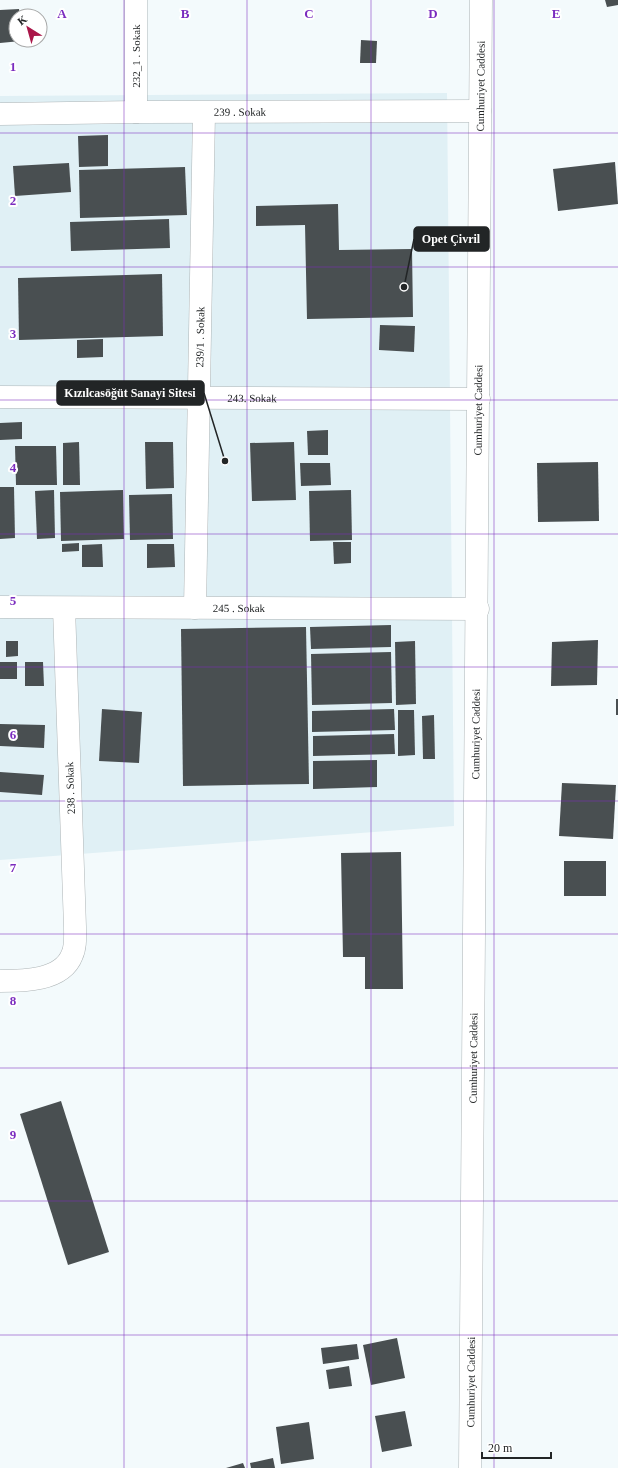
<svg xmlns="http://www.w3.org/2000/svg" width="618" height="1468" viewBox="0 0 618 1468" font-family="'Times New Roman',serif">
	<rect width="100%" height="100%" fill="#f3fafc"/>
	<!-- built -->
	<polygon fill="#e0f0f5" points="447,93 454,826 0,860 0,96"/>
	<!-- building -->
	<g fill="#494f51">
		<polygon points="605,0 618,0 618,5 607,7"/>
		<polygon points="19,9 20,16 16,16 16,40 21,41 0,43 0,10"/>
		<polygon points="361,40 377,41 376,63 360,63"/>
		<polygon points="108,135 108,166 79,167 78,136"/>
		<polygon points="615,162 618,204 558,211 553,169"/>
		<polygon points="69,163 71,192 15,196 13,166"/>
		<polygon points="185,167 187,215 80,218 79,170"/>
		<polygon points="338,204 339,250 412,249 413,317 307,319 305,225 256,226 256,206"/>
		<polygon points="169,219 170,248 71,251 70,222"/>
		<polygon points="162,274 163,336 19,340 18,278"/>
		<polygon points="380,325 415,326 414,352 379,350"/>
		<polygon points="103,339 103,357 77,358 77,340"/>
		<polygon points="22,422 22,439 0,440 0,423"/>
		<polygon points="328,430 328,455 308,455 307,431"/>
		<polygon points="79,442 80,485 63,485 63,443"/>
		<polygon points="145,442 173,442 174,488 146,489"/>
		<polygon points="294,442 296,500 252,501 250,443"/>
		<polygon points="15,446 56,446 57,485 16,485"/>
		<polygon points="598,462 599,521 538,522 537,463"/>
		<polygon points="300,463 330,463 331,485 301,486"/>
		<polygon points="0,487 14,487 15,538 0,539"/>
		<polygon points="54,490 55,538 37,539 35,491"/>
		<polygon points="123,490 124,539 61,541 60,492"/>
		<polygon points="351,490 352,540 310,541 309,491"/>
		<polygon points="172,494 173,539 130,540 129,495"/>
		<polygon points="333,542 351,542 351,563 334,564"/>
		<polygon points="79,543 79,551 62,552 62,544"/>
		<polygon points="102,544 103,567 82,567 82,545"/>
		<polygon points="147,544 174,544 175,567 147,568"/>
		<polygon points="391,625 391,647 311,649 310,627"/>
		<polygon points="306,627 309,784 183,786 181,629"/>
		<polygon points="598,640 597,685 551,686 552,642"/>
		<polygon points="6,641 18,641 18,656 6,657"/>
		<polygon points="415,641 416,704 396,705 395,642"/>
		<polygon points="391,652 392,703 312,705 311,654"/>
		<rect x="0" y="662" width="17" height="17"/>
		<polygon points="25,662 43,662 44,686 25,686"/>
		<rect x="616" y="699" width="2" height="16"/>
		<polygon points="102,709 142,712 139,763 99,761"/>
		<polygon points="394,709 395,730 312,732 312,711"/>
		<polygon points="398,710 414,710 415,755 398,756"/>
		<polygon points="434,715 435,759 423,759 422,716"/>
		<polygon points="0,724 45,725 44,748 0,746"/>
		<polygon points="394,734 395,754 313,756 313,736"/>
		<polygon points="377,760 377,787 313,789 313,761"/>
		<polygon points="0,772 44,775 42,795 0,792"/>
		<polygon points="562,783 616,785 613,839 559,836"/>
		<polygon points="401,852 403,989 365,989 365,957 343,957 341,853"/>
		<rect x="564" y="861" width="42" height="35"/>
		<polygon points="61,1101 109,1252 68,1265 20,1114"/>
		<polygon points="397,1338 405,1378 371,1385 363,1345"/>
		<polygon points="357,1344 359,1359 323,1364 321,1348"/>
		<polygon points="349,1366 352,1386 329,1389 326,1370"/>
		<polygon points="405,1411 412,1446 382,1452 375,1416"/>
		<polygon points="309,1422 314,1459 281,1464 276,1427"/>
		<polygon points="273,1458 275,1468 251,1468 250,1463"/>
		<polygon points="243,1463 245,1468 226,1468"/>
	</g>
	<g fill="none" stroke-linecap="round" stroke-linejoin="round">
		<!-- street casing -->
		<g stroke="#aeb5b7" stroke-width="23">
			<g id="street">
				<polyline points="136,0 136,112"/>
				<path id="s1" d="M0 114 136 112 480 111"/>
				<path id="s2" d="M0 397 479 399"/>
				<path id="s3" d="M0 607 478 609"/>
				<path id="s4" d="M195 608 204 113"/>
				<path d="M0 981C23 981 62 981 72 955 76 947 75 936 75 927L64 608"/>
			</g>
		</g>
		<!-- secondary casing -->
		<g stroke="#aeb5b7" stroke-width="23">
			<g id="secondary">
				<path id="s5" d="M470 1468 481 0"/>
			</g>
		</g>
		<!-- street -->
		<use href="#street" stroke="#fff" stroke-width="22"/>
		<!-- secondary -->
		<use href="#secondary" stroke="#fff" stroke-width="22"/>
	</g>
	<!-- grid -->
	<path fill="none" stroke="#7b2cbf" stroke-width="1" stroke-opacity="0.55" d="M124 0V1468M247 0V1468M371 0V1468M494 0V1468M0 133H618M0 267H618M0 400H618M0 534H618M0 667H618M0 801H618M0 934H618M0 1068H618M0 1201H618M0 1335H618"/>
	<g text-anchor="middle" stroke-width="4" stroke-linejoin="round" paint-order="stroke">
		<!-- street labels -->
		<g font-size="11" fill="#222526" stroke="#fff">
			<text transform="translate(136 56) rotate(-90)" y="4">232_1 . Sokak</text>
			<text dy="4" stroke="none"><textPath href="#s5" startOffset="1382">Cumhuriyet Caddesi</textPath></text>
			<text dy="4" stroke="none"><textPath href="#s1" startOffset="240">239 . Sokak</textPath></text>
			<text dy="4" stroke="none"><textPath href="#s4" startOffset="271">239/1 . Sokak</textPath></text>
			<text dy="4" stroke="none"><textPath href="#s2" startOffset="252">243. Sokak</textPath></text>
			<text dy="4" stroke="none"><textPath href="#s5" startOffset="1058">Cumhuriyet Caddesi</textPath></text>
			<text dy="4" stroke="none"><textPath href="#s3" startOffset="239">245 . Sokak</textPath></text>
			<text dy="4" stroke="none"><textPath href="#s5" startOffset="734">Cumhuriyet Caddesi</textPath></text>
			<text transform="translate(70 788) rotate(-92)" y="4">238 . Sokak</text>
			<text dy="4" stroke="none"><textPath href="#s5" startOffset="410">Cumhuriyet Caddesi</textPath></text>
			<text dy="4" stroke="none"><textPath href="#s5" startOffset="86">Cumhuriyet Caddesi</textPath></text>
		</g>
	</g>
	<g font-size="13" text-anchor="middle" font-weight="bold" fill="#7b2cbf" stroke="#fff" stroke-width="4" stroke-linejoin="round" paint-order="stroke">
		<text x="62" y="18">A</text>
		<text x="185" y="18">B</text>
		<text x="309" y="18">C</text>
		<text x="433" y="18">D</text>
		<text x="556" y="18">E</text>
		<text x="13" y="71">1</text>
		<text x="13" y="205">2</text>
		<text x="13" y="338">3</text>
		<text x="13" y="472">4</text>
		<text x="13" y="605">5</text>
		<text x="13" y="739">6</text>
		<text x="13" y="872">7</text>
		<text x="13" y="1005">8</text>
		<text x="13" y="1139">9</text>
	</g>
	<!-- callouts -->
	<path fill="none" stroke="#222526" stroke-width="1.5" d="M404 287L414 239M225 461L204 393"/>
	<g fill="#222526" stroke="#fff" stroke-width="1.5">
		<circle cx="404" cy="287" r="4"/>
		<circle cx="225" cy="461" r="4"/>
	</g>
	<g fill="#222526" stroke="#222526" stroke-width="1.5">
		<rect x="414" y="227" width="75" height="24" rx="4"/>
		<rect x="57" y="381" width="147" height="24" rx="4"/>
	</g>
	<g font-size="12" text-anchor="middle" font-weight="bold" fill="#fff">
		<text x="451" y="243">Opet Çivril</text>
		<text x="130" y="397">Kızılcasöğüt Sanayi Sitesi</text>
	</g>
	<!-- north arrow -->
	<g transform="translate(28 28) rotate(323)"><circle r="19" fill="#ffffff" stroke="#a7a8a8"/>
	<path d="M0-3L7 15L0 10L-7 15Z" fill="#aa1649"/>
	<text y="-6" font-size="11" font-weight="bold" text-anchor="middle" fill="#222526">K</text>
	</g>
	<!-- scale -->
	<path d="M482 1452v6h69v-6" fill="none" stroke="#222526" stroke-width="2"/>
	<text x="488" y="1452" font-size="12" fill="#222526" stroke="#ffffff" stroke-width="3" paint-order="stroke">20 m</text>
</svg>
